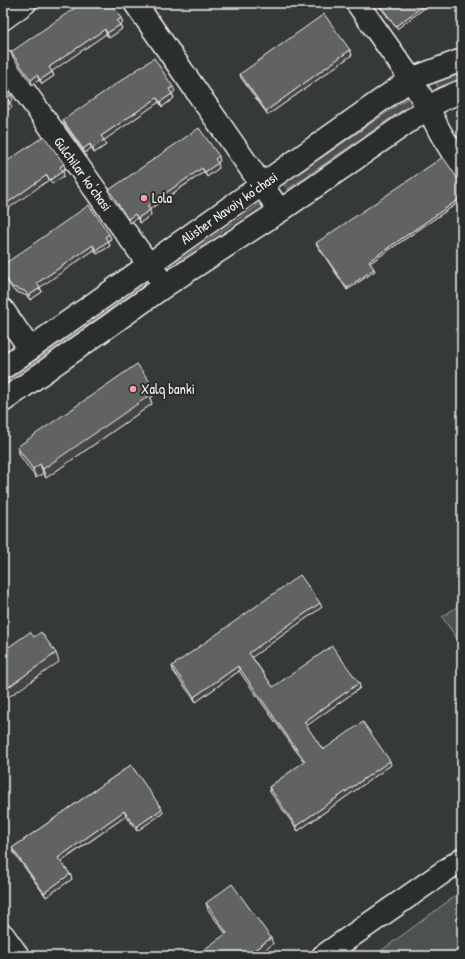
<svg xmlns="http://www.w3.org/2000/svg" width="465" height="959" viewBox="0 0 465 959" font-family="'Patrick Hand',sans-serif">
	<rect width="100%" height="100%" fill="#363939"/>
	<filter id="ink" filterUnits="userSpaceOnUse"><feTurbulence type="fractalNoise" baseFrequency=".025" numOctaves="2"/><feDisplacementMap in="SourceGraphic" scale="8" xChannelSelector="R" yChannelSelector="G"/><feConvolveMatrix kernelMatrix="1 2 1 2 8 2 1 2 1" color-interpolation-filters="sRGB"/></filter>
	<g filter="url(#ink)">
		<!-- green -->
		<g fill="#4e514f" stroke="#a1a19c">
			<polygon points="462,72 462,79 439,88 435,82"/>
			<polygon points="415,93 420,98 288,189 283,184"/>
			<polygon points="264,201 268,206 172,273 168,268"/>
			<polygon points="151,280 154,285 3,392 3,384"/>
			<polygon points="462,603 462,643 461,644 442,617"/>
			<polygon points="462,891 462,956 374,956"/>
		</g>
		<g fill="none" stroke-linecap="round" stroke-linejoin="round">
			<!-- minor casing -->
			<g stroke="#f4f1e8" stroke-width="25">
				<g id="minor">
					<polyline points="135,3 280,211"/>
					<polyline points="357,3 411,79 428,108 440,132 462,168"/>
					<polyline points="3,19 25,3"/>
					<polyline points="3,61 149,265 158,276"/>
					<polyline points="3,310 30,349"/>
					<polyline points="3,368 411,79 462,60"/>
					<polyline points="3,401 166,285 280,211 428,108 443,99 462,91"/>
					<polyline points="3,935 18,956"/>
					<polyline points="323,956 462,859"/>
				</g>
			</g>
			<!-- minor -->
			<use href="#minor" stroke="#2a2d2e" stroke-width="22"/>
		</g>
		<!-- wall -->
		<g fill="#535554" stroke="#f4f1e8">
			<polygon points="377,3 431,3 397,29"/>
			<polygon points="123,23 120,24 122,29 109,38 106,34 52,71 54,76 42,84 39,80 32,85 12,56 11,52"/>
			<polygon points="350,50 352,55 268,115 241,78 240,74"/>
			<polygon points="175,91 172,93 174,98 162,107 159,102 104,140 106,145 94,153 91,148 85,153 65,125 63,120"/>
			<polygon points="220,161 217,163 219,168 207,177 204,172 149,210 151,215 140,223 137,218 130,223 110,195 109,190"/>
			<polygon points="462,185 462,200 370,263 375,271 347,290 317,245 316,243"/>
			<polygon points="109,234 111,239 108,241 110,246 97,254 94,250 40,287 42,292 30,300 27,296 14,291 3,276 3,265"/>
			<polygon points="153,386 156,394 150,398 152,404 46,478 43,473 36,478 20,456 17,447"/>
			<polygon points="322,607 252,657 273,687 359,683 360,688 306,726 323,750 391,765 298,831 270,792 269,787 304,762 239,671 196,702 173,671 172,666"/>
			<polygon points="131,765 163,813 137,831 126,816 61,862 70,874 72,879 46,897 14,853 12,848"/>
			<polygon points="206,903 273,944 226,934 208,910"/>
		</g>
		<!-- shaded-wall -->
		<g fill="#444545" stroke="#f4f1e8">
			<polygon points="427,3 431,3 397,29 396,26"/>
			<polygon points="121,18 123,23 119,25 117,21"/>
			<polygon points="120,25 122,29 109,38 107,33"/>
			<polygon points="105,29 106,34 51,72 49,67"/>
			<polygon points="350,50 352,55 268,115 266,111"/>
			<polygon points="52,72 54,76 42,84 40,80"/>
			<polygon points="37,75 39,80 32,85 31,80"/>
			<polygon points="173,87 175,91 171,94 169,89"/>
			<polygon points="172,94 174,98 162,107 160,102"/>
			<polygon points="11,95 13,100 9,103 7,98"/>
			<polygon points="157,98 159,102 103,141 101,136"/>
			<polygon points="10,103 12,107 3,113 3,108"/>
			<polygon points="104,140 106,145 94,153 93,148"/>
			<polygon points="90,144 91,148 85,153 83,149"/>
			<polygon points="219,156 220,161 216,164 215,159"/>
			<polygon points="218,163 219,168 207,177 205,172"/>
			<polygon points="64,164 65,169 61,171 60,167"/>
			<polygon points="202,168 204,172 148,210 147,206"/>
			<polygon points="63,171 64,176 52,184 50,180"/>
			<polygon points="47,175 49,180 3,212 3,206"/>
			<polygon points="462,197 462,200 370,263 369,261"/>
			<polygon points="150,210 151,215 140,223 138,218"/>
			<polygon points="135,214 137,218 130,223 128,219"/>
			<polygon points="109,234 111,239 107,241 105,237"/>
			<polygon points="108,241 110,246 97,254 96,250"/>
			<polygon points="93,245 94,250 39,288 37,283"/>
			<polygon points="374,269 375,271 347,290 347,288"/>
			<polygon points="40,288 42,292 30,300 28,296"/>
			<polygon points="153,386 156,394 150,398 152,404 46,478 43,469"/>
			<polygon points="40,464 43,473 36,478 33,469"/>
			<polygon points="320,603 322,607 251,658 249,653"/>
			<polygon points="56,653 59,662 3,701 3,691"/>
			<polygon points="238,666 239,671 196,702 194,697"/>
			<polygon points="359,683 360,688 305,727 304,722"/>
			<polygon points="390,761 391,765 298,831 296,826"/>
			<polygon points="162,809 163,813 137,831 136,827"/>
			<polygon points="124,811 126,816 60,862 58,858"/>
			<polygon points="70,874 72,879 46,897 44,893"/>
			<polygon points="271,938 273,944 257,956 246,956"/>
		</g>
		<!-- building -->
		<g fill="#616362" stroke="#f4f1e8">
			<polygon points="82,3 111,3 121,18 117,21 120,25 107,33 105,29 49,67 52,72 40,80 37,75 31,80 11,52"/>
			<polygon points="378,3 427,3 396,26"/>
			<polygon points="324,14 350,50 266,111 240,74"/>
			<polygon points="154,58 173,87 169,89 172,94 160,102 157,98 101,136 104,140 93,148 90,144 83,149 63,120"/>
			<polygon points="3,84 11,95 7,98 10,103 3,108"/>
			<polygon points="199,128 219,156 215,159 218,163 205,172 202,168 147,206 150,210 138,218 135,214 128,219 109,190"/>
			<polygon points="44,136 64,164 60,167 63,171 50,180 47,175 3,206 3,164"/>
			<polygon points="443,157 462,185 462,197 369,261 374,269 347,288 316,243"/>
			<polygon points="89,205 109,234 105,237 108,241 96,250 93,245 37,283 40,288 28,296 25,291 12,287 3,273 3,265"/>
			<polygon points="137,364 153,386 145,391 149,396 43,469 40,464 33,469 17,447"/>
			<polygon points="300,575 320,603 249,653 273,687 332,646 359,683 304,722 323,750 363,722 390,761 296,826 269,787 305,761 238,666 194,697 172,666"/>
			<polygon points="30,632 34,637 41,632 56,653 3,691 3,651"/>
			<polygon points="131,765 162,809 136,827 124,811 58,858 70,874 44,893 12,848"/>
			<polygon points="232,884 271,938 246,956 195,956 227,933 206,903"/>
			<polygon points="137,951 140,956 130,956"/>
		</g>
	</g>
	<!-- markers -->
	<g fill="#ff9aa2" stroke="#2a2d2e" stroke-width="1.5">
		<circle cx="144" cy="198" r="4"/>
		<circle cx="133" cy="389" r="4"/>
	</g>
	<g text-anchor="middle" stroke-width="4" stroke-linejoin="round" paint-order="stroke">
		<!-- street labels -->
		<g font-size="14" fill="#f4f1e8" stroke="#2a2d2e">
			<text transform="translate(83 174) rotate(54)" y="5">Gulchilar ko'chasi</text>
			<text transform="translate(229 208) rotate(-35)" y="5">Alisher Navoiy ko'chasi</text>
		</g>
		<!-- poi labels -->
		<g font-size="14" fill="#f4f1e8" stroke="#2a2d2e" text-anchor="start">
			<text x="152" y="203">Lola</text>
			<text x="141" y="394">Xalq banki</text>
		</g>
	</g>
	<!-- margin -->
	<rect width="465" height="959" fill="none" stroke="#2a2d2e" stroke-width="16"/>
	<rect x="8" y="8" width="449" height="943" fill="none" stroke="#f4f1e8" stroke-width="1.5" filter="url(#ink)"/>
</svg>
